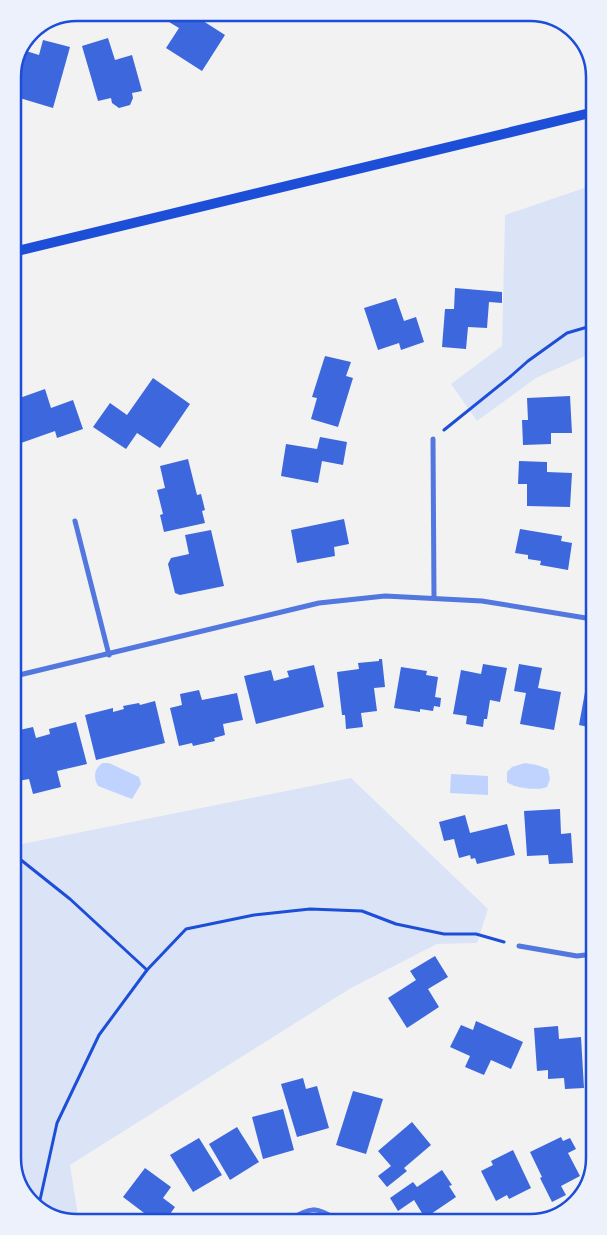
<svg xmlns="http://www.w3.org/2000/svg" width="607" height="1235" viewBox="0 0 607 1235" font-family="Merriweather,serif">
	<rect width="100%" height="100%" fill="#f2f2f2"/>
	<!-- green -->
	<g fill="#dbe4f7">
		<polygon points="590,186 591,356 583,357 536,378 477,421 451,384 502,346 505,215"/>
		<polygon points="351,778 488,909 477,943 437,944 351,988 70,1165 79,1222 73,1222 38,1209 17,1182 16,841 17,845"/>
	</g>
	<!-- water -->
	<g fill="#bfd3fe">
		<path d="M103 763H109L139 777 141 784 132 799 98 786C93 777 94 768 103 763Z"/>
		<path d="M525 763 537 765 548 769 550 779 547 787C538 791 514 788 507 782V772L512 767Z"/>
		<polygon points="451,774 488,776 488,795 450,793"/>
	</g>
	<!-- building -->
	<g fill="#3d67dc">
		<polygon points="161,13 204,13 200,19 225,35 202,71 166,48 179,28 159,16"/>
		<polygon points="108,38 115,60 132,55 142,91 132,93 133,98 130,105 119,108 112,103 111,98 98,101 82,46"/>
		<polygon points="43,40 70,47 53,108 13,96 13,82 23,50 39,55"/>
		<polygon points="455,288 502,292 502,303 489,302 487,328 468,327 466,349 442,347 445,309 454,309"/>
		<polygon points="396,298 404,321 416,317 424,342 401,350 399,343 378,350 364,308"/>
		<polygon points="325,356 351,362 346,376 353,378 338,427 311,419 317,398 312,397"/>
		<polygon points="153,378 190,404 160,448 137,433 126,449 93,427 110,403 127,415"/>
		<polygon points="45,389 51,408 73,400 83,429 57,438 55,431 21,443 14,424 14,400"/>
		<polygon points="570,396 572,433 551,433 551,444 523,445 522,420 528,420 527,398"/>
		<polygon points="320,437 347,442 343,465 322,461 318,483 281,476 286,444 317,449"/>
		<polygon points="188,459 197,495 201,494 205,510 202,511 205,523 164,532 160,515 163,514 157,490 165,488 160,466"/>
		<polygon points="519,461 547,462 547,472 572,473 570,507 527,506 527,484 518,484"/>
		<polygon points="344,519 349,544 334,547 335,556 297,563 291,530"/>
		<polygon points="520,529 562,536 561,541 572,543 568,570 540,565 541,561 528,559 528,555 515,553"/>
		<polygon points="211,530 224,586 180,595 175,593 168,564 171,558 189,554 185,535"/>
		<polygon points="379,659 382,659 385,687 374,688 377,711 361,713 363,727 346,729 345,715 342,715 337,672 359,669 358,663 379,661"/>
		<polygon points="483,664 507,668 500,702 490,700 487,719 484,719 483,727 466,724 467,716 453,714 461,670 481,674"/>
		<polygon points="519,664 542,668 538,688 561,692 554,730 520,724 526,693 514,691"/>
		<polygon points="314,665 324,707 256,724 244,676 271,670 274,681 289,677 287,671"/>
		<polygon points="401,667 427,671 426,675 438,677 435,697 441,698 440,707 434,706 433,711 420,709 420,712 394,708"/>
		<polygon points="199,690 202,700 237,693 243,720 223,724 225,735 214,738 215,741 193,746 192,743 179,746 170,708 182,705 180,694"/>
		<polygon points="585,692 592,694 593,728 579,725"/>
		<polygon points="155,701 165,743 96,760 85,715 113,708 113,712 124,709 123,706 139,703 140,705"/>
		<polygon points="76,722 87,764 57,771 61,787 33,794 29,779 18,781 16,773 15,731 33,727 36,738 50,734 49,729"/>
		<polygon points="560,809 561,834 571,833 573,863 549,864 548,855 527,856 524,811"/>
		<polygon points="465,815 470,833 507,824 515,855 477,864 475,858 471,859 470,855 459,858 454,839 444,841 439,822"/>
		<polygon points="593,855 593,883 587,883 585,856"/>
		<polygon points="435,956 448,977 428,989 439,1007 407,1028 388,998 416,980 410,971"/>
		<polygon points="476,1021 523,1042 511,1069 491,1060 484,1075 465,1067 470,1056 450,1047 461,1025 473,1030"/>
		<polygon points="558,1026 559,1039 581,1037 584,1088 565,1089 564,1078 548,1079 548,1070 537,1071 534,1028"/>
		<polygon points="303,1078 306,1089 317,1086 329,1128 297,1137 281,1084"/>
		<polygon points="353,1091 383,1099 366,1154 336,1145"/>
		<polygon points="283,1109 294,1150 263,1159 252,1117"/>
		<polygon points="412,1122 431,1145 404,1168 407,1171 387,1187 378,1176 391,1166 378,1151"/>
		<polygon points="237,1127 259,1162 230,1180 209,1144"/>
		<polygon points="561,1137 563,1141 570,1138 576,1149 568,1153 580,1176 561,1186 566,1195 552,1202 540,1178 542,1177 530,1152"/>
		<polygon points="199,1138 222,1175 193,1192 170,1155"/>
		<polygon points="513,1150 531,1188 509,1199 507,1195 496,1201 481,1171 493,1165 491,1161"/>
		<polygon points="145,1168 171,1187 163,1198 175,1207 165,1221 156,1222 123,1197"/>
		<polygon points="442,1170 452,1185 449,1186 456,1197 425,1218 414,1200 398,1211 390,1198 413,1182 417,1187"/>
	</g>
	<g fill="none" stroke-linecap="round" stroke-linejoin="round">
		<!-- path -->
		<g stroke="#1d4ed8" stroke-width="3">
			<polyline points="444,430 511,376 528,361 567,333 591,326"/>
			<polyline points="16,856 70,899 147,970"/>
			<polyline points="38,1209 57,1123 99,1035 147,970 186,929 254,915 310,909 362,911 396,924 444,934 476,934 504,942"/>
		</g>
		<!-- minor -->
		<g stroke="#5277de" stroke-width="5">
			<polyline points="433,439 434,598"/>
			<polyline points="75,521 109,655"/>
			<polyline points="15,676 319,603 385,596 482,601 592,619"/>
			<polyline points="519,946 577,956 594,954"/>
			<path d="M289 1220C310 1207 316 1206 337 1220"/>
		</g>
		<!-- secondary -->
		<polyline stroke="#1d4ed8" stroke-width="10" points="13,252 590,113"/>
	</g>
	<!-- crop -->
	<path d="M0 0H607V1235H0ZM77 21H530A56 56 0 0 1 586 77V1158A56 56 0 0 1 530 1214H77A56 56 0 0 1 21 1158V77A56 56 0 0 1 77 21Z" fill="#edf1fc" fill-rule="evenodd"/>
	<path fill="none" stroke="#1d4ed8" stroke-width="2.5" d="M77 21H530A56 56 0 0 1 586 77V1158A56 56 0 0 1 530 1214H77A56 56 0 0 1 21 1158V77A56 56 0 0 1 77 21Z"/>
</svg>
